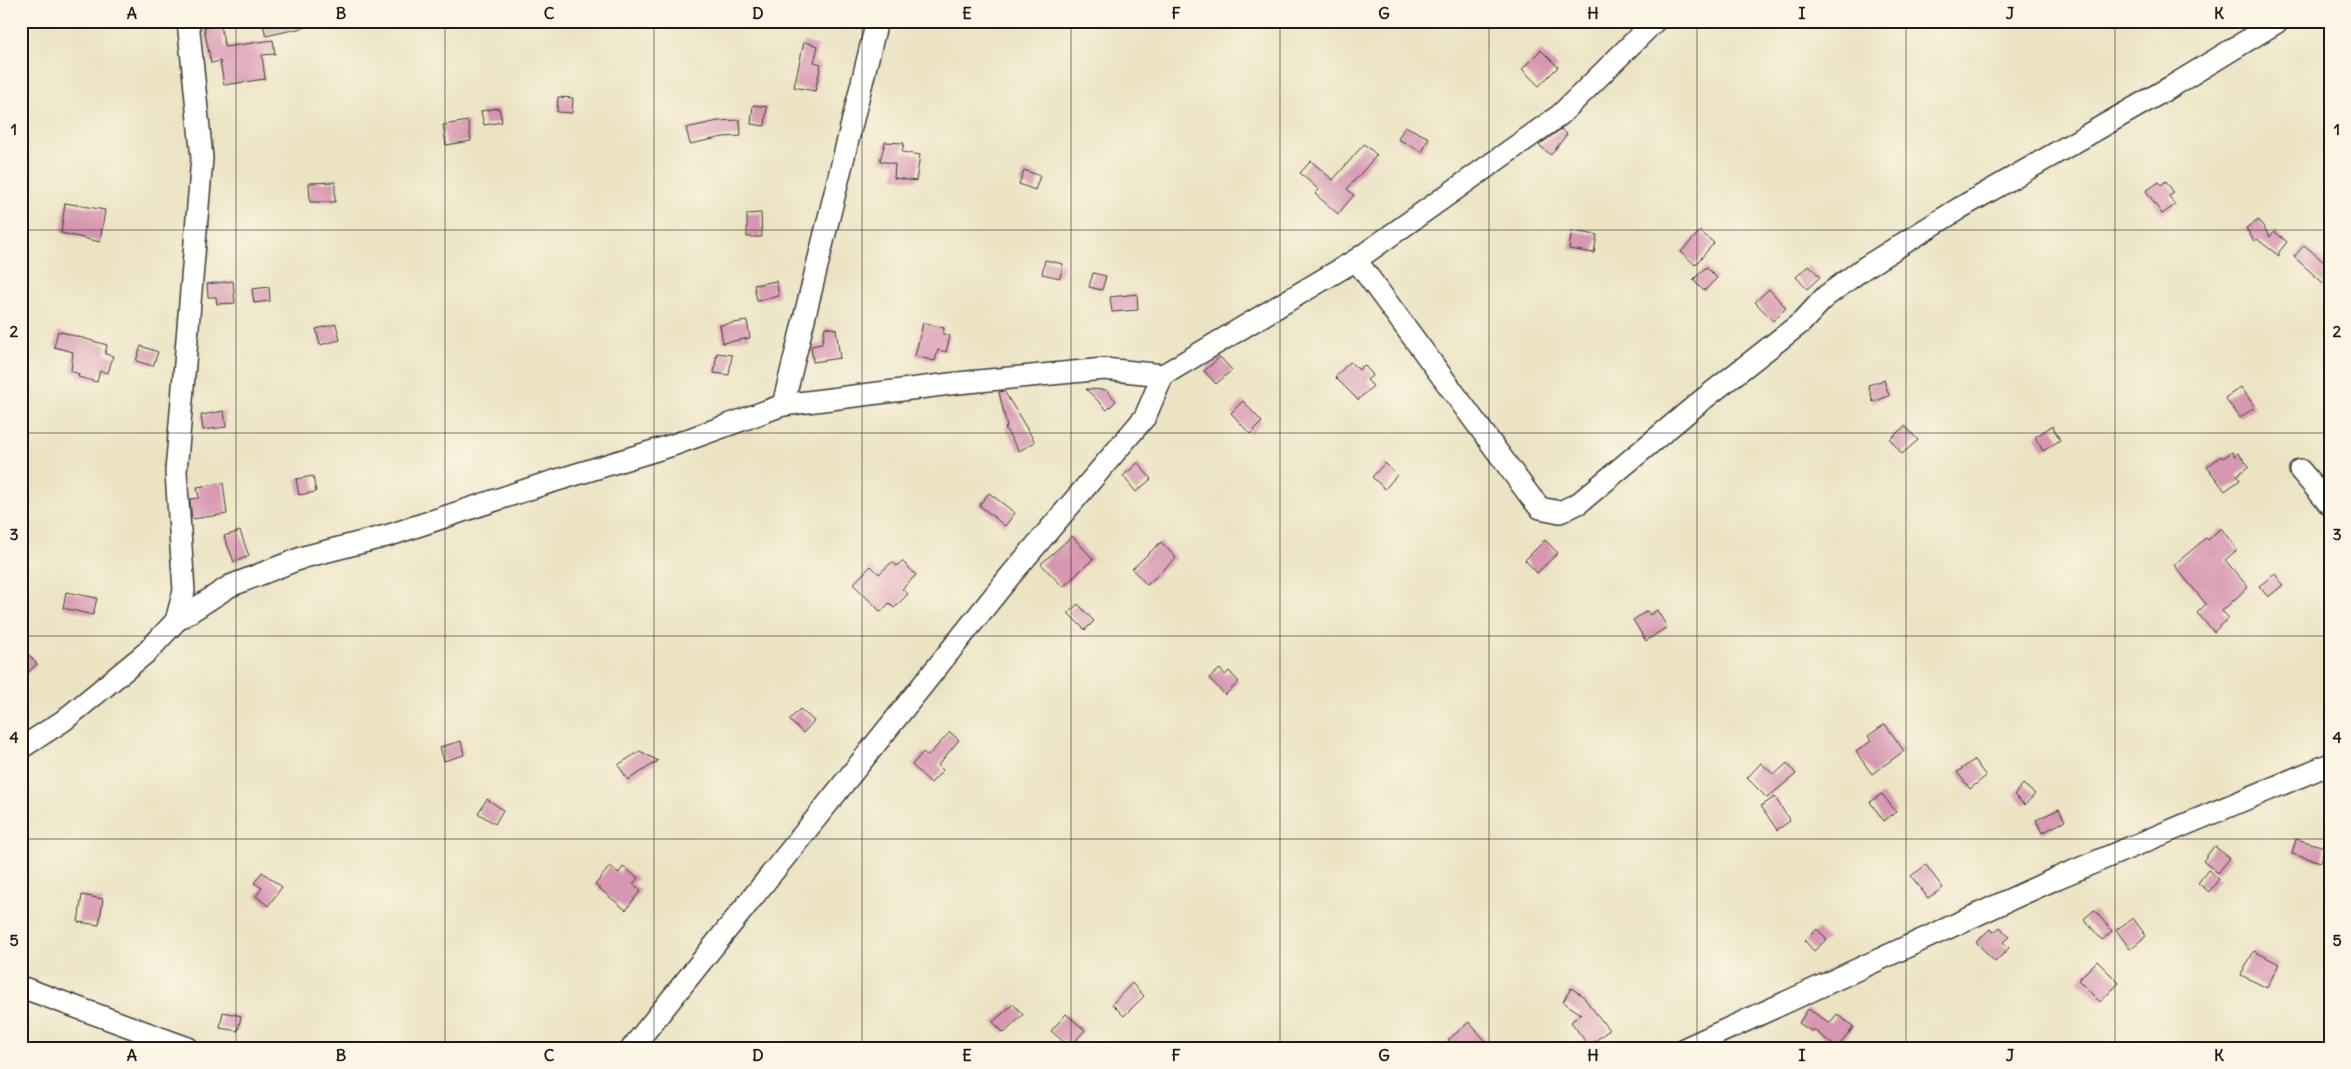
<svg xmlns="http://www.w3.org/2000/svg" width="2351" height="1069" viewBox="0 0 2351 1069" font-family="Delius,sans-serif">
	<rect width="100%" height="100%" fill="#fcf5e5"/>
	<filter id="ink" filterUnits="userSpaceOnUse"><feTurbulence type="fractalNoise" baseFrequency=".02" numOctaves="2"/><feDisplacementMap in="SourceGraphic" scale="10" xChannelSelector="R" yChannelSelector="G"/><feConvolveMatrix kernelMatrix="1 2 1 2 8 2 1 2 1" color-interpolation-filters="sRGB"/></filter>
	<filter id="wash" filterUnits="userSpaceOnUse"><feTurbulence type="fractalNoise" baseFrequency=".0096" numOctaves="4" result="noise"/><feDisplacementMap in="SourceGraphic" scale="20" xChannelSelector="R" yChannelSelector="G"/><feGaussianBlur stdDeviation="1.12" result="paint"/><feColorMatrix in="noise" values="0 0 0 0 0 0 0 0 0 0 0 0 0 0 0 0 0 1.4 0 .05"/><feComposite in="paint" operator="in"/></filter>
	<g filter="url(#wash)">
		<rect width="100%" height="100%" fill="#ebe3c2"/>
		<g id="blocks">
			<!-- building -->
			<g fill="#d796b1">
				<polygon points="262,21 306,21 306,27 266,36"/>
				<polygon points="220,24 225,47 273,40 275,54 262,55 265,79 224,85 220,61 211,63 204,28"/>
				<polygon points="804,42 818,46 814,62 821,64 815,91 794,87"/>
				<polygon points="1541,50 1558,67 1539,86 1522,69"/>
				<polygon points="558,97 573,98 572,113 557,112"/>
				<polygon points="753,105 767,107 765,126 751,124"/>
				<polygon points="499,108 502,122 484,125 481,111"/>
				<polygon points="740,120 741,136 723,137 690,144 686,128 718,121"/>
				<polygon points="468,121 471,141 446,145 443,125"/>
				<polygon points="1405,126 1429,138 1422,152 1398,139"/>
				<polygon points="1561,129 1567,134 1551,155 1539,145"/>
				<polygon points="885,142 904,143 902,152 920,155 916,181 894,178 895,164 880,161"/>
				<polygon points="1364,144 1377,155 1347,189 1354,195 1338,214 1315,194 1319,190 1300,173 1311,161 1333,180"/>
				<polygon points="1024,170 1040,176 1035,190 1019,184"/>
				<polygon points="2166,181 2174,193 2169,196 2175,205 2162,214 2146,191 2159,182 2161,185"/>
				<polygon points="335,182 335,202 310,202 309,183"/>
				<polygon points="65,203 105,210 100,242 61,233"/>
				<polygon points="761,213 762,237 747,237 747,214"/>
				<polygon points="2259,220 2270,237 2274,231 2287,242 2279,252 2279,256 2257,239 2254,241 2246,228"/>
				<polygon points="1572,231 1597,235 1594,253 1569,249"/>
				<polygon points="1700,231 1714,243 1695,265 1681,252"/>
				<polygon points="2304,245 2330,267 2330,289 2294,257"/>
				<polygon points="1045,260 1063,264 1060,278 1042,274"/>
				<polygon points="1809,265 1820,277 1807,289 1796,277"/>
				<polygon points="1706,267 1717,278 1704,291 1693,280"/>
				<polygon points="1093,273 1106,276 1102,290 1089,287"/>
				<polygon points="233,281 235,303 217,304 216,297 208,297 207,284"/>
				<polygon points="776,281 779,296 757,301 754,285"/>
				<polygon points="269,287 270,301 254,303 252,289"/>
				<polygon points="1769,289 1786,308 1773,321 1755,302"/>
				<polygon points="1137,294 1138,310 1112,312 1110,297"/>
				<polygon points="747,321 750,338 723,343 720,325"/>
				<polygon points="923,323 944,328 943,334 950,336 946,352 938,350 935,361 915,356"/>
				<polygon points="336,324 340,340 320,345 316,329"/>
				<polygon points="825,327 836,329 840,358 813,362 811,346 822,344"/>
				<polygon points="58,331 107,345 105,354 113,356 108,373 100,371 97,382 78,377 79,374 71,371 73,352 54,347"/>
				<polygon points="141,346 158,352 153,366 136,361"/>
				<polygon points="717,353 732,355 729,375 714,373"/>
				<polygon points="1220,357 1232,370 1216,384 1204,371"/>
				<polygon points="1350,362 1359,370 1364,365 1373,375 1367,380 1373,386 1358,400 1335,377"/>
				<polygon points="1884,380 1889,396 1873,402 1868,385"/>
				<polygon points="2241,387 2255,407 2240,418 2225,398"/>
				<polygon points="1086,389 1106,390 1116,401 1107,410"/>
				<polygon points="1004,391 1035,442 1019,451 1005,428 1007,427 999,392"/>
				<polygon points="1243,401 1262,422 1250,434 1231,413"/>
				<polygon points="224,411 226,427 203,430 201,415"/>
				<polygon points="1905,426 1918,440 1902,454 1890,439"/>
				<polygon points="2052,426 2060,440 2043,451 2035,437"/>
				<polygon points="2232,452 2235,456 2238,453 2249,466 2237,475 2240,480 2225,491 2207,467 2221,456 2223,458"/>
				<polygon points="1138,463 1151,479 1136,492 1123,476"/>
				<polygon points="1385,463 1397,475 1385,489 1372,477"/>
				<polygon points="313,476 316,492 299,495 296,479"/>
				<polygon points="223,483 227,514 192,519 190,499 199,498 197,487"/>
				<polygon points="989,493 1015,513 1005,526 979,505"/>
				<polygon points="2221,528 2237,550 2225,560 2248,587 2222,611 2229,618 2214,632 2197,613 2206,604 2174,565 2206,538 2208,540"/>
				<polygon points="240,531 249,556 234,562 224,536"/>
				<polygon points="1072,536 1093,559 1063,587 1041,564"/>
				<polygon points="1545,540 1558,553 1537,573 1525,560"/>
				<polygon points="1161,542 1176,558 1147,585 1132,569"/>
				<polygon points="902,561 916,575 902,589 908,594 894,608 889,603 881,612 853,584 871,566 879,574 892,562 897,566"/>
				<polygon points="2275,574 2283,585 2268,597 2259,586"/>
				<polygon points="66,592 97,598 93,615 63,608"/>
				<polygon points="1078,604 1094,621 1085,630 1068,613"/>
				<polygon points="1657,610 1667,627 1646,641 1633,620 1647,611 1650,615"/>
				<polygon points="21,646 37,664 21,679"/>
				<polygon points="1220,669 1225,675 1229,671 1239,682 1225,695 1209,678"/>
				<polygon points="800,709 814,721 803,733 789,720"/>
				<polygon points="1885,724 1904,751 1872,774 1856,752 1871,741 1868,736"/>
				<polygon points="950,732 959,740 938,765 943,770 931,783 912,765 923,752 928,756"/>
				<polygon points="461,741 464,755 444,761 440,747"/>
				<polygon points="640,751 658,761 628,780 618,765"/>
				<polygon points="1974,760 1986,776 1970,789 1957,772"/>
				<polygon points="1761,763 1774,775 1787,763 1796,774 1767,798 1747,778"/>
				<polygon points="2023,784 2035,794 2025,805 2014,795"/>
				<polygon points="1882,794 1896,812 1884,821 1870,802"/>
				<polygon points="1775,797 1790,821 1777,830 1761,806"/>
				<polygon points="487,799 503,810 495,824 478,813"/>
				<polygon points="2059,809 2065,821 2042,833 2036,820"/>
				<polygon points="2296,839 2325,847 2321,862 2292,854"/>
				<polygon points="2214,846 2230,858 2218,873 2203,861"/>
				<polygon points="1926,865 1943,888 1928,898 1911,876"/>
				<polygon points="610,866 619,873 623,867 638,878 633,884 641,890 626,910 595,885"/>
				<polygon points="2208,870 2219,879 2209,892 2198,883"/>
				<polygon points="262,872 282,887 268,906 256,896 262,888 254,883"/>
				<polygon points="82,895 103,899 99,925 78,922"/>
				<polygon points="2094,910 2112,931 2102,940 2084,919"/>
				<polygon points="2133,918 2146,936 2130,949 2116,930"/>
				<polygon points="2000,927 2009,937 2003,942 2009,948 1995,962 1976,942 1990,929 1994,932"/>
				<polygon points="1817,929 1827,939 1814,951 1805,941"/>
				<polygon points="2254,951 2279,964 2267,988 2241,975"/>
				<polygon points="2097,961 2119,983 2100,1002 2078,980"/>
				<polygon points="1132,983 1144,996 1124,1016 1112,1004"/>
				<polygon points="1571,988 1582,995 1609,1030 1589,1046 1571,1022 1581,1014 1563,1002"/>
				<polygon points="1013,1004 1023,1015 1004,1033 993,1022"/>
				<polygon points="1808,1009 1830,1023 1837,1014 1854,1027 1837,1048 1813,1029 1811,1031 1799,1023"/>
				<polygon points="223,1012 241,1016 238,1031 220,1028"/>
				<polygon points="1066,1014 1085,1030 1070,1047 1051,1031"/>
				<polygon points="1469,1022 1492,1048 1454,1048 1448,1040"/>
			</g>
		</g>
	</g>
	<g filter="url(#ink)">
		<use href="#blocks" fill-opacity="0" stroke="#3b3a35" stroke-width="1"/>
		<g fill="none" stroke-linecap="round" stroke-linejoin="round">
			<!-- minor casing -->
			<g stroke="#3b3a35" stroke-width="24">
				<g id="minor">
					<polyline points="1356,260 1530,496 1540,508 1560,512 1579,503 1701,401 1802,322 1826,296 1864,268 1960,208 2174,85 2279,21"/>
					<polyline points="783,405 877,21"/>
					<polyline points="2300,470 2330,505"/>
					<polyline points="176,621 230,586 304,557 390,535 541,485 673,445 783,405 958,383 1104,369 1163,375"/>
					<polyline points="21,748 63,721 147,652 176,621 184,591 176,472 202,158 188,21"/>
					<polyline points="21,987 188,1048"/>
					<polyline points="632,1048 1010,576 1145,417 1163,375 1356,260 1560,115 1655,21"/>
					<polyline points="1686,1048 2057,878 2330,764"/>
				</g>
			</g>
			<!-- minor -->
			<use href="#minor" stroke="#fff" stroke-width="21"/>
		</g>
	</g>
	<!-- grid -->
	<path fill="none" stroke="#1c1c1c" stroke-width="1" stroke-opacity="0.55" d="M236 21V1048M445 21V1048M654 21V1048M862 21V1048M1071 21V1048M1280 21V1048M1489 21V1048M1697 21V1048M1906 21V1048M2115 21V1048M21 230H2330M21 433H2330M21 636H2330M21 839H2330"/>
	<!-- margin -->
	<rect width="2351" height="1069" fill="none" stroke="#fcf5e5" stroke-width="55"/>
	<rect x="28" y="28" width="2296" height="1014" fill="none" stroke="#1c1c1c" stroke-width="2"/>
	<g font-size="16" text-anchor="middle" font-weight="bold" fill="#1c1c1c">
		<text x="132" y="19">A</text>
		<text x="341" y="19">B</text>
		<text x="549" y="19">C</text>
		<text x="758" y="19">D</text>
		<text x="967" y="19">E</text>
		<text x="1176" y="19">F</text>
		<text x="1384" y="19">G</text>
		<text x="1593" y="19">H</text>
		<text x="1802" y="19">I</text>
		<text x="2010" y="19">J</text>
		<text x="2219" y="19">K</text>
		<text x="14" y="135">1</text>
		<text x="2337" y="135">1</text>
		<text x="14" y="337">2</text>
		<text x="2337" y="337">2</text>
		<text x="14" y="540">3</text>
		<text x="2337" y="540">3</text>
		<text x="14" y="743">4</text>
		<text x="2337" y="743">4</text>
		<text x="14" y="946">5</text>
		<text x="2337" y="946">5</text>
		<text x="132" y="1061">A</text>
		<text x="341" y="1061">B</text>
		<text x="549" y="1061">C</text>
		<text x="758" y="1061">D</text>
		<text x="967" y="1061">E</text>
		<text x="1176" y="1061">F</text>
		<text x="1384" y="1061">G</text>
		<text x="1593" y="1061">H</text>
		<text x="1802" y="1061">I</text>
		<text x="2010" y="1061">J</text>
		<text x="2219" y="1061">K</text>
	</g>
</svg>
